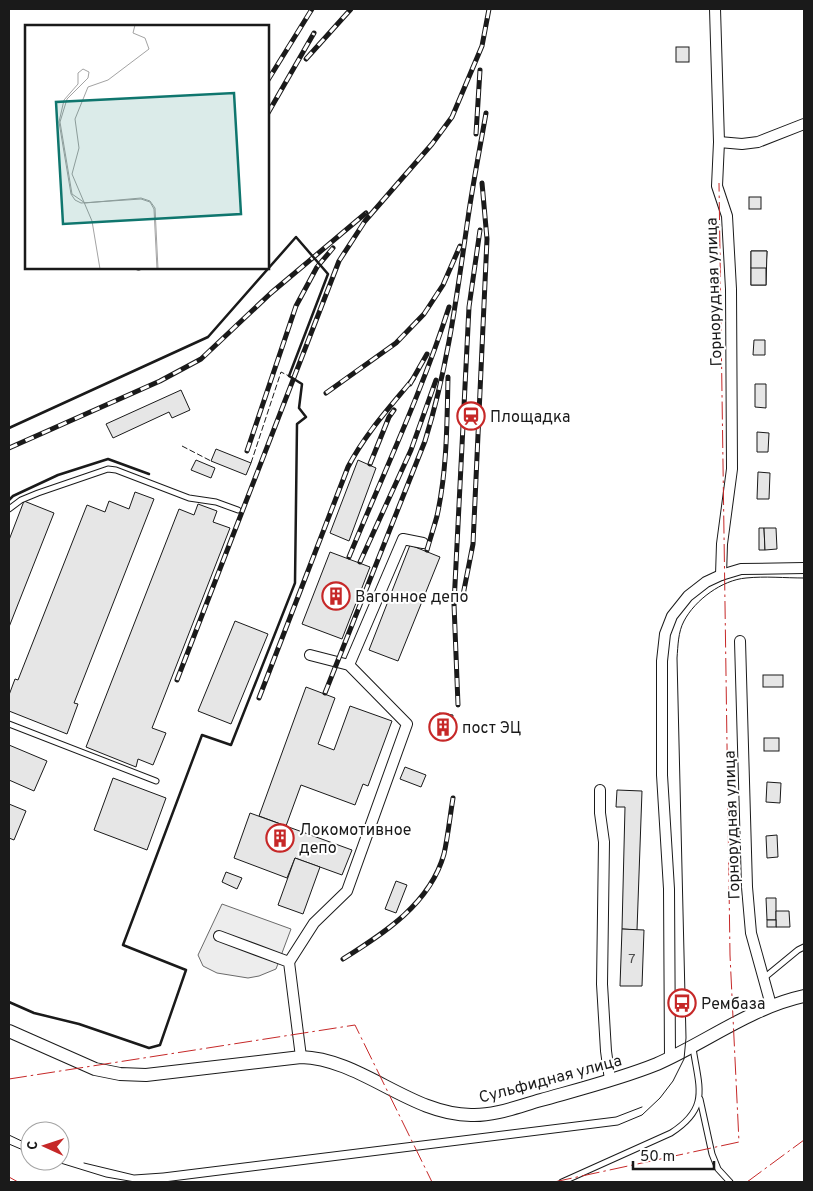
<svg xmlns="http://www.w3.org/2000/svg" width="813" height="1191" viewBox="0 0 813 1191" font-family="Overpass,sans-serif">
	<rect width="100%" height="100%" fill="#fff"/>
	<!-- parking -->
	<polygon fill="#ededed" stroke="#6a6a6a" points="222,904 291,929 276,969 259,976 248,978 217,973 203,966 198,955"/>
	<!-- building -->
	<g fill="#e6e6e6" stroke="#1a1a1a">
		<rect x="676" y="47" width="13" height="15"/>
		<rect x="749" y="197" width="12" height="12"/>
		<polygon points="751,251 767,251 766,268 751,268"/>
		<polygon points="751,251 767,251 766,285 751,285"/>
		<rect x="751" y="268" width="15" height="17"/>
		<polygon points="754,340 765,340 765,355 753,355"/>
		<polygon points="755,384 766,384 766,408 755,407"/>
		<polygon points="181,390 190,410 172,418 169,412 113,438 106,424"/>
		<polygon points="757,432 769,433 768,452 757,452"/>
		<polygon points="216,449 251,463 246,475 211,461"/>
		<polygon points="196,460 215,468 211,478 191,470"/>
		<polygon points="358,460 376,468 349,541 330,533"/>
		<polygon points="758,472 770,473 769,499 757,499"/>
		<polygon points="135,492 154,499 74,703 78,704 67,734 9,711 9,695 15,679 18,680 87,505 105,512 109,501 129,509"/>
		<polygon points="24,501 54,513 9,627 9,540"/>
		<polygon points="198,504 217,511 213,522 230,528 152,728 166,733 153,765 138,759 136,767 86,747 179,509 194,515"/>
		<polygon points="759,528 764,528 765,550 759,550"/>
		<polygon points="764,528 776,528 777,549 765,550"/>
		<polygon points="410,545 440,557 398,661 369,650"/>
		<polygon points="330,552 370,567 342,639 302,624"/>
		<polygon points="235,621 268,634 231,724 198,711"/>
		<rect x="763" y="675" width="20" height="12"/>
		<polygon points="306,687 335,698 318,744 334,750 350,706 392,721 368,786 363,784 355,805 301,785 286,826 259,816"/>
		<polygon points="439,713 453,715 452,722 449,722 448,734 437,733"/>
		<rect x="764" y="738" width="15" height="13"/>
		<polygon points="9,745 47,761 34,791 9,780"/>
		<polygon points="405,767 426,775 421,787 400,779"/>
		<polygon points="113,778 166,798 147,850 94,830"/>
		<polygon points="767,782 781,783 780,803 766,802"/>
		<polygon points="617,790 642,791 637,930 622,929 625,807 616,807"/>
		<polygon points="9,804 26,811 14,840 9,838"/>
		<polygon points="250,813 352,850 342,875 295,858 287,878 234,858"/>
		<polygon points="777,835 778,857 767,858 766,836"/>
		<polygon points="295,858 320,867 303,914 278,905"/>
		<polygon points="226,872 242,878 237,889 222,882"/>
		<polygon points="396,881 407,885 396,913 385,909"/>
		<polygon points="766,898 776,898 776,920 767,920"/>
		<polygon points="776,911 789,911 790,927 776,927"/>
		<rect x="767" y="920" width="9" height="7"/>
		<polygon points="622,929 644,930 642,986 620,986"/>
	</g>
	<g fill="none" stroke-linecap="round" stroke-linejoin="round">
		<!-- service casing -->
		<g stroke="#1a1a1a" stroke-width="7">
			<g id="service">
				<polyline points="9,509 21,500 38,493 108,469 116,470 189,498 216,502 238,510"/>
				<polyline points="9,724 156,781"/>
				<polyline points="764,978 798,950 804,947"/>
				<polyline points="700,1099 712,1154 718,1169 730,1182"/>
				<path d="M562 1182 671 1133C710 1108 699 1088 693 1048"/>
			</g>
		</g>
		<!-- minor casing -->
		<g stroke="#1a1a1a" stroke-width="12">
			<g id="minor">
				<polyline points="715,9 719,142 717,186 727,216 731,289 732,469 722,544 721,575"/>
				<polyline points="719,142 742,144 758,142 804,124"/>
				<polyline points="740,641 747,887 751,933 771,1005"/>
				<polyline points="349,665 403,539 423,543"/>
				<polyline points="600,790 600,813 604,842 602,984 606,1051 610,1080"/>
				<polyline points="219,936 289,962 301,1057"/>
				<polyline points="289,962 314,923 347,891 407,724 349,665 310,655"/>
				<polyline points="670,1057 669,889 662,775 662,661 665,634 672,616 688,596 706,582 721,575 741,569 804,568"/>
			</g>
		</g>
		<!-- tertiary casing -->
		<g stroke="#1a1a1a" stroke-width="14">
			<path id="tertiary" d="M9 1031 95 1069 120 1074 146 1075 301 1057C362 1059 409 1114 471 1115 495 1116 519 1106 541 1100 580 1089 620 1079 657 1064 707 1042 750 1008 804 996"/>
		</g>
		<!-- service -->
		<use href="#service" stroke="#fff" stroke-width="5"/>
		<!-- minor -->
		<use href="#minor" stroke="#fff" stroke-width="10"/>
		<!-- tertiary -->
		<use href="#tertiary" stroke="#fff" stroke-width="12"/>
		<!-- tram -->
		<g stroke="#1a1a1a" stroke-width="1">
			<polyline points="9,1135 30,1145"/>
			<polyline points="9,1144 30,1153"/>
			<path d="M54 1161 106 1177 135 1182H164L618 1125 642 1115 660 1098 673 1081 684 1059 686 1038 677 658C678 646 678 632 684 621 695 600 722 580 746 578 765 576 785 578 804 578"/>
			<polyline points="84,1163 134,1175 163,1173 616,1117 642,1107"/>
		</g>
		<!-- rail casing -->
		<g stroke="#1a1a1a" stroke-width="5">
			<g id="rail">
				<polyline points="306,59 351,9"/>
				<polyline points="268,80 312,9"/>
				<polyline points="268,113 314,33"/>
				<polyline points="476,134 480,70"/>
				<polyline points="138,268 139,268"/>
				<polyline points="410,384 427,354"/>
				<polyline points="326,393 396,343 424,314 443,285 460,246"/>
				<polyline points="9,448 160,381 201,359 271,293 366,213"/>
				<polyline points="247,451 296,306 317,267 333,248"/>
				<polyline points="370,464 389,417 394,410"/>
				<path d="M427 550C430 539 434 527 437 516 447 471 447 423 448 377"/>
				<path d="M349 557C383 474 422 392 449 307"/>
				<polyline points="360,562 411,450 436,380"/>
				<polyline points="463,595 473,544 487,239 482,183"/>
				<polyline points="177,680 339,261 365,221 432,144 452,117 482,46 489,9"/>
				<path d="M325 693 425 441C448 367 457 294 468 218 473 183 480 148 486 113"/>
				<path d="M259 698 348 467C365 434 390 407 413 379"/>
				<polyline points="458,705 454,604 469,307 480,230"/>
				<path d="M343 959C384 933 430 904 444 854 448 836 450 816 453 798"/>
			</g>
		</g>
		<!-- rail -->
		<use href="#rail" stroke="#fff" stroke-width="3" stroke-dasharray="9" stroke-linecap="butt"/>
		<!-- fence -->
		<g stroke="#1a1a1a" stroke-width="1" stroke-dasharray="6 2.5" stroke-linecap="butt">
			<polyline points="182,446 211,461"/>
			<polyline points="251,463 281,372 289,376"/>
		</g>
		<!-- wall -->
		<g stroke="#1a1a1a" stroke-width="2.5">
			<polyline points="9,428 208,337 296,237 328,274 289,376 302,384 299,408 306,417 297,424 295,583 231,745 202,735 123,945 186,970 160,1045 149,1048 79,1024 34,1013 9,1002"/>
			<polyline points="9,500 13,496 58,475 108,459 149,474"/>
		</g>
		<!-- power -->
		<g stroke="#c62828" stroke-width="1" stroke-dasharray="18 4 2.5 4" stroke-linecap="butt">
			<polyline points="9,1079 355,1025 432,1182"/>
			<polyline points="9,1177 18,1182"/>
			<polyline points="554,1182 739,1142 730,955 719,183"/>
			<polyline points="747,1182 804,1140"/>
		</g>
	</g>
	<!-- icons -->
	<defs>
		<g id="station-ring" transform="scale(1.4375)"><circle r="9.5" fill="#fff" stroke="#c62828" stroke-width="1.5"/><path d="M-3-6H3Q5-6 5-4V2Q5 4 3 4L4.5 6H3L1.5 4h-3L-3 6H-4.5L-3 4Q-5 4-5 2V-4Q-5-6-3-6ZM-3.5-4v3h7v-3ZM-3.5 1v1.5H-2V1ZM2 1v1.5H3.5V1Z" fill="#c62828"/></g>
		<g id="building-ring" transform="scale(1.4375)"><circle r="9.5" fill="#fff" stroke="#c62828" stroke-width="1.5"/><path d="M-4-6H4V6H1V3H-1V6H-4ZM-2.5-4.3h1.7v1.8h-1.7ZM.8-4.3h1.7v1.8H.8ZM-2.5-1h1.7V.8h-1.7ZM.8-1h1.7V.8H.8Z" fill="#c62828"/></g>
		<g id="bus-ring" transform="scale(1.4375)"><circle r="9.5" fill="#fff" stroke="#c62828" stroke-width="1.5"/><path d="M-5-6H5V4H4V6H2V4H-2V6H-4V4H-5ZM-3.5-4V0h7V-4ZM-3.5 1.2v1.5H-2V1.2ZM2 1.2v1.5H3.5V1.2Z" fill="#c62828"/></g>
	</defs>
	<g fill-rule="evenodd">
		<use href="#station-ring" x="471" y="416"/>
		<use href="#building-ring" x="336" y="596"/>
		<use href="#building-ring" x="443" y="727"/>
		<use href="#building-ring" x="280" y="838"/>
		<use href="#bus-ring" x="682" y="1003"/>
	</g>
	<g text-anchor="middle" stroke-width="4" stroke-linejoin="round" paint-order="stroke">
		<!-- number labels -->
		<g font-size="14" fill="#4d4d4d">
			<text x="632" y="963">7</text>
		</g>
		<!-- street labels -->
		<g font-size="16" fill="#1a1a1a" stroke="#fff">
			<text transform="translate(713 292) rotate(-92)" y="6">Горнорудная улица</text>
			<text transform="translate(731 825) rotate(-92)" y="6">Горнорудная улица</text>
			<text transform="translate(550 1078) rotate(-15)" y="6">Сульфидная улица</text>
		</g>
		<!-- poi labels -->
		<g font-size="16" fill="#1a1a1a" stroke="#fff" text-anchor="start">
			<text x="490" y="422">Площадка</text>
			<text x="355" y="602">Вагонное депо</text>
			<text x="462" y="733">пост ЭЦ</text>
			<text x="299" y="835">Локомотивное<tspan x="299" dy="18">депо</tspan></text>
			<text x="701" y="1009">Рембаза</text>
		</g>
	</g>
	<!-- overview -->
	<g transform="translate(25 25)">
		<rect width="244" height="244" fill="#fff"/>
		<path fill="none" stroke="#a3a3a3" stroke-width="1" d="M75 244 67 196 47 149 54 123 50 94 63 62 83 55 124 24 120 13 108 8 110 0M132 244 129 184 125 177 116 174 56 178 50 175 46 169 34 97 39 75 53 59V48L58 44 64 47 63 53 42 74 35 97 47 169 60 178 116 173 125 176 130 183 133 244"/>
		<path fill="#0f766e" fill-opacity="0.15" stroke="#0f766e" stroke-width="2.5" d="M209 68 216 189 38 199 31 77Z"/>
		<rect width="244" height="244" fill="none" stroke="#1a1a1a" stroke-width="2.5"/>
	</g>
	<!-- border -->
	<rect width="813" height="1191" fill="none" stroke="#1a1a1a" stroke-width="20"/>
	<!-- north arrow -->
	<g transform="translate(45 1146) rotate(273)"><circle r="24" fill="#ffffff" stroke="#a3a3a3"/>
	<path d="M0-4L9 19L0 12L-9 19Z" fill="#c62828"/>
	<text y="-8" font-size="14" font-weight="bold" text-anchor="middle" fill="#1a1a1a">С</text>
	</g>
	<!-- scale -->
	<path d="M633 1161v8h81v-8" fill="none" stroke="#1a1a1a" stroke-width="2.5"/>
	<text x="640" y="1161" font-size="15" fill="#1a1a1a" stroke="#ffffff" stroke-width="4" paint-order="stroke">50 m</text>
</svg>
